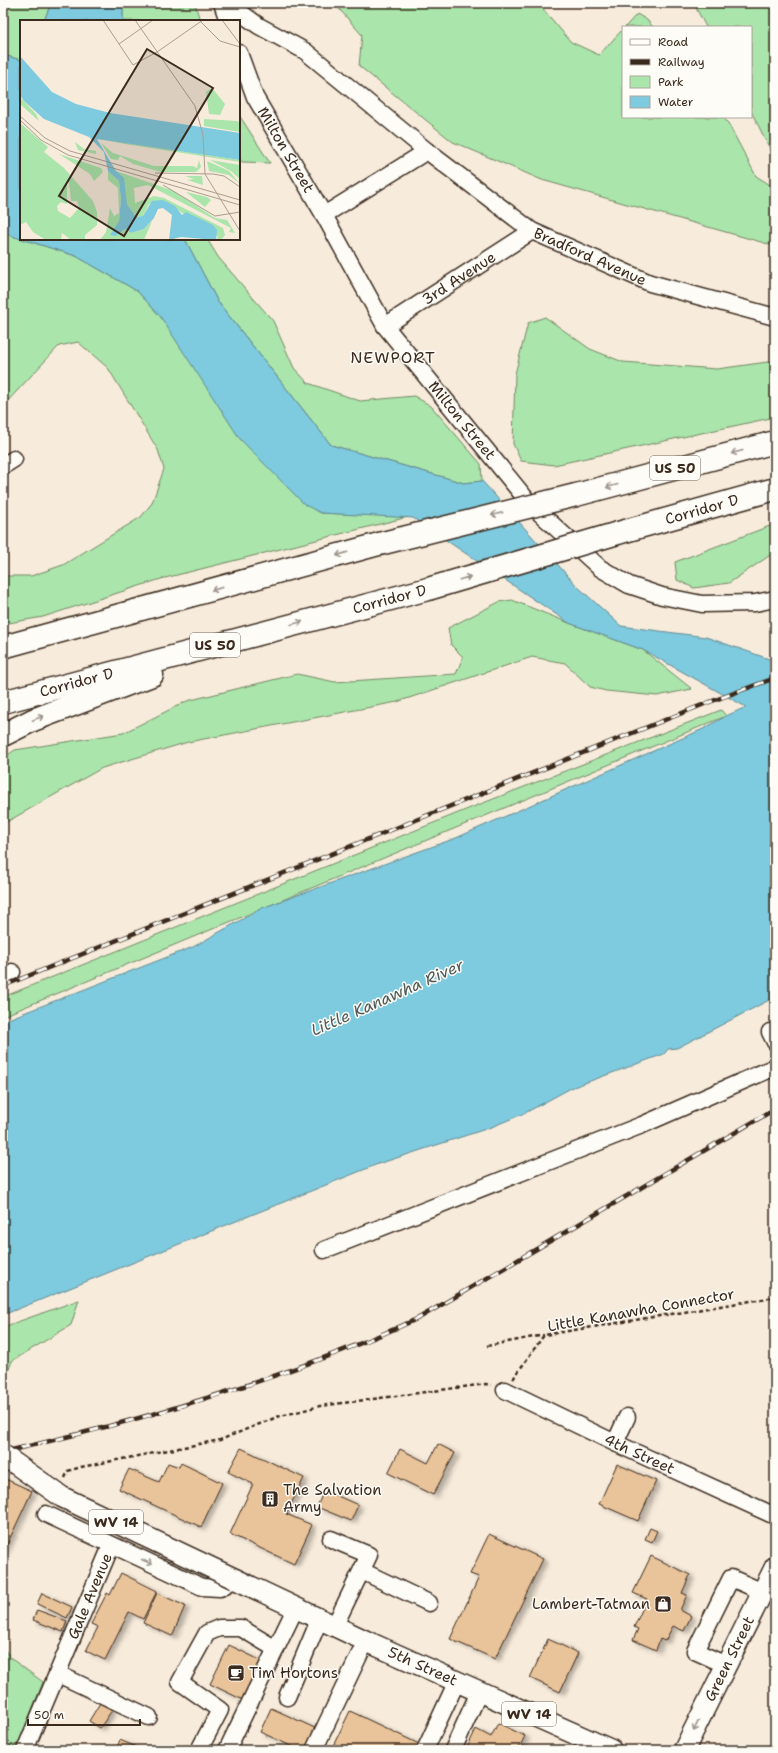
<svg xmlns="http://www.w3.org/2000/svg" width="778" height="1753" viewBox="0 0 778 1753" font-family="'Shantell Sans',sans-serif">
	<defs>
		<filter id="shadow"><feDropShadow dx="4.5" dy="2.5" stdDeviation="2" flood-color="#0004"/></filter>
	</defs>
	<rect width="100%" height="100%" fill="#f7ebdb"/>
	<filter id="ink" filterUnits="userSpaceOnUse"><feTurbulence type="fractalNoise" baseFrequency=".025" numOctaves="2"/><feDisplacementMap in="SourceGraphic" scale="8" xChannelSelector="R" yChannelSelector="G"/><feConvolveMatrix kernelMatrix="1 2 1 2 8 2 1 2 1" color-interpolation-filters="sRGB"/></filter>
	<g filter="url(#ink)">
		<!-- green -->
		<g fill="#aae5ab" stroke="#728864">
			<polygon points="3,3 51,3 44,21 21,21 21,60 3,55"/>
			<polygon points="123,3 195,3 200,21 123,21"/>
			<polygon points="334,3 538,3 571,42 599,55 623,29 623,117 723,117 728,123 756,176 775,188 775,246 542,180 453,142 359,66 362,35"/>
			<polygon points="691,3 775,3 775,159 751,111 751,27 706,27 695,6"/>
			<polygon points="637,14 647,20 653,27 625,27"/>
			<polygon points="239,115 270,163 242,162 239,158"/>
			<polygon points="3,233 76,256 137,291 160,316 321,513 408,517 161,579 43,617 3,624 3,576 31,576 63,565 141,517 152,503 164,469 158,450 108,368 78,342 59,346 3,406"/>
			<polygon points="185,239 207,239 218,257 273,321 294,368 308,383 360,401 414,396 431,406 481,464 482,481 464,483 331,445 218,302"/>
			<polygon points="545,317 590,349 623,362 717,369 775,361 775,417 554,465 521,461 513,444 515,374 528,323"/>
			<polygon points="775,524 775,552 729,583 694,588 677,580 675,562"/>
			<polygon points="512,600 569,623 643,650 692,689 657,696 606,691 590,687 565,663 532,657 397,702 188,742 102,768 3,824 3,758 15,750 123,733 187,701 297,674 335,682 456,674 463,657 451,645 448,628 499,602"/>
			<polygon points="721,710 726,716 3,1016 3,997 478,805"/>
			<polygon points="79,1300 71,1325 12,1361 3,1385 3,1327"/>
			<polygon points="3,1648 13,1660 43,1682 17,1747 10,1750 3,1749"/>
		</g>
		<!-- water -->
		<g fill="#7ecade" stroke="#638a91">
			<polygon points="51,3 123,3 123,21 44,21"/>
			<polygon points="3,55 21,60 21,239 3,233"/>
			<polygon points="22,239 185,239 218,302 331,445 464,483 482,481 577,586 621,626 706,637 775,661 775,997 677,1048 668,1049 664,1054 571,1088 525,1113 489,1128 378,1164 3,1315 3,1021 193,947 262,908 456,838 703,729 726,716 746,707 643,650 569,623 413,518 321,513 305,505 240,439 160,316 137,291 76,256"/>
		</g>
		<!-- building -->
		<g fill="#e9c399" stroke="#3b2a1e" filter="url(#shadow)">
			<polygon points="438,1444 455,1453 433,1495 388,1473 400,1449 428,1463"/>
			<polygon points="241,1448 304,1478 286,1514 312,1525 294,1564 230,1534 253,1484 228,1472"/>
			<polygon points="168,1463 179,1467 181,1463 222,1483 201,1527 119,1489 129,1469 159,1482"/>
			<polygon points="617,1464 656,1481 638,1521 599,1504"/>
			<polygon points="3,1478 32,1491 3,1553"/>
			<polygon points="324,1490 358,1505 351,1521 317,1507"/>
			<polygon points="650,1528 657,1531 652,1542 645,1539"/>
			<polygon points="489,1534 543,1559 495,1659 450,1639 479,1577 470,1574"/>
			<polygon points="651,1556 690,1575 682,1593 687,1595 680,1610 691,1616 684,1631 673,1626 665,1641 660,1639 656,1650 633,1640 638,1629 634,1627 647,1599 633,1593"/>
			<polygon points="121,1573 157,1591 143,1619 129,1612 105,1660 86,1651 98,1627 91,1624 107,1593 110,1595"/>
			<polygon points="42,1593 72,1607 67,1618 37,1604"/>
			<polygon points="157,1593 185,1606 172,1636 143,1623"/>
			<polygon points="37,1610 67,1621 63,1632 33,1620"/>
			<polygon points="548,1639 578,1653 560,1692 530,1678"/>
			<polygon points="229,1645 262,1661 243,1700 210,1684"/>
			<polygon points="100,1703 112,1710 100,1728 89,1721"/>
			<polygon points="271,1708 317,1729 308,1750 300,1750 260,1732"/>
			<polygon points="350,1711 419,1744 416,1750 331,1750"/>
			<polygon points="498,1723 525,1736 519,1748 523,1750 466,1750 476,1729 491,1737"/>
			<polygon points="120,1740 136,1747 135,1750 116,1750"/>
		</g>
		<g fill="none" stroke-linecap="round" stroke-linejoin="round">
			<!-- minor casing -->
			<g stroke="#3b2a1e" stroke-width="19">
				<g id="minor">
					<polyline points="222,3 228,21"/>
					<path id="s1" d="M227 3 259 26 305 51 427 151 532 231 650 283 775 317"/>
					<path id="s2" d="M239 53 255 97 324 215 385 326 531 505 600 568 629 585 662 596 702 604 755 603 775 599"/>
					<polyline points="324,215 427,151"/>
					<path id="s3" d="M385 326 532 231"/>
					<polyline points="3,466 14,459"/>
					<polyline points="3,976 12,972"/>
					<polyline points="770,1032 775,1042"/>
					<polyline points="324,1250 642,1125 775,1067"/>
					<path id="s4" d="M505 1390 615 1443 775 1516"/>
					<polyline points="615,1443 627,1417"/>
					<polyline points="46,1514 202,1587 220,1588 235,1579"/>
					<polyline points="331,1539 369,1555 335,1625"/>
					<polyline points="362,1571 429,1603"/>
					<polyline points="726,1665 695,1651 731,1578 763,1592"/>
					<polyline points="58,1674 149,1717"/>
					<polyline points="287,1697 320,1618"/>
					<path id="s5" d="M25 1750 111 1546"/>
					<polyline points="199,1750 220,1710 180,1682 207,1633 219,1628 241,1628 276,1649"/>
					<polyline points="227,1750 296,1607"/>
					<polyline points="314,1750 366,1641"/>
					<polyline points="425,1750 457,1681"/>
					<polyline points="453,1750 479,1692"/>
				</g>
			</g>
			<!-- major casing -->
			<g stroke="#3b2a1e" stroke-width="23">
				<g id="major">
					<path id="s6" d="M235 1579 366 1641 611 1750"/>
					<path id="s7" d="M684 1750 775 1567"/>
				</g>
			</g>
			<!-- highway casing -->
			<g stroke="#3b2a1e" stroke-width="25">
				<g id="highway">
					<polyline points="576,495 775,442"/>
					<path id="s8" d="M618 533 775 489"/>
					<polyline points="3,647 379,544"/>
					<path id="s9" d="M3 702 428 589"/>
					<polyline points="3,735 33,720 152,675"/>
				</g>
			</g>
			<!-- path -->
			<g stroke="#3b2a1e" stroke-width="2.5" stroke-dasharray="4 3" stroke-linecap="butt">
				<polyline points="487,1346 544,1335"/>
				<polyline points="513,1379 544,1335 775,1297"/>
				<polyline points="65,1478 68,1471 81,1467 220,1440 277,1417 320,1406 486,1384 491,1385"/>
			</g>
			<!-- minor -->
			<use href="#minor" stroke="#fdfcf7" stroke-width="16"/>
			<!-- major -->
			<use href="#major" stroke="#fdfcf7" stroke-width="20"/>
			<!-- highway -->
			<use href="#highway" stroke="#fdfcf7" stroke-width="22"/>
			<!-- rail casing -->
			<g stroke="#3b2a1e" stroke-width="4.5">
				<g id="rail">
					<polyline points="3,986 707,703 775,678"/>
					<path d="M3 1452C145 1420 286 1379 419 1318L775 1109"/>
				</g>
			</g>
			<!-- rail -->
			<use href="#rail" stroke="#fdfcf7" stroke-width="3" stroke-dasharray="9" stroke-linecap="butt"/>
			<!-- major-bridge casing -->
			<g stroke="#3b2a1e" stroke-width="23" stroke-linecap="butt">
				<polyline id="major-bridge" points="3,1455 62,1497 235,1579"/>
			</g>
			<!-- highway-bridge casing -->
			<g stroke="#3b2a1e" stroke-width="25" stroke-linecap="butt">
				<g id="highway-bridge">
					<polyline points="379,544 576,495"/>
					<polyline points="428,589 618,533"/>
				</g>
			</g>
			<!-- major-bridge -->
			<use href="#major-bridge" stroke="#fdfcf7" stroke-width="20"/>
			<!-- highway-bridge -->
			<use href="#highway-bridge" stroke="#fdfcf7" stroke-width="22"/>
		</g>
		<!-- one-way arrows -->
		<defs><path id="oneway-shaft" d="M-6 0H5M1.5-3L5.5 0L1.5 3" fill="none" stroke-width="1.6" stroke-linecap="round" stroke-linejoin="round"/></defs>
		<g stroke="#9c938a">
			<use href="#oneway-shaft" transform="translate(737 452) rotate(165)"/>
			<use href="#oneway-shaft" transform="translate(612 486) rotate(165)"/>
			<use href="#oneway-shaft" transform="translate(497 514) rotate(166)"/>
			<use href="#oneway-shaft" transform="translate(342 554) rotate(164)"/>
			<use href="#oneway-shaft" transform="translate(465 578) rotate(-16)"/>
			<use href="#oneway-shaft" transform="translate(217 589) rotate(164)"/>
			<use href="#oneway-shaft" transform="translate(297 623) rotate(-15)"/>
			<use href="#oneway-shaft" transform="translate(38 718) rotate(-21)"/>
			<use href="#oneway-shaft" transform="translate(147 1562) rotate(24)"/>
			<use href="#oneway-shaft" transform="translate(696 1726) rotate(116)"/>
		</g>
	</g>
	<!-- icons -->
	<defs>
		<g id="building-square" transform="scale(0.9)"><rect x="-9" y="-9" width="18" height="18" rx="4" fill="#3b2a1e" stroke="#fdfcf7"/><path d="M-4-6H4V6H1V3H-1V6H-4ZM-2.5-4.3h1.7v1.8h-1.7ZM.8-4.3h1.7v1.8H.8ZM-2.5-1h1.7V.8h-1.7ZM.8-1h1.7V.8H.8Z" fill="#fff"/></g>
		<g id="shop-square" transform="scale(0.9)"><rect x="-9" y="-9" width="18" height="18" rx="4" fill="#3b2a1e" stroke="#fdfcf7"/><path d="M-5-2.5h2.3a2.7 3.5 0 0 1 5.4 0H5L5.5 6h-11ZM-1.5-2.5h3a1.5 2.3 0 0 0-3 0Z" fill="#fff"/></g>
		<g id="cafe-square" transform="scale(0.9)"><rect x="-9" y="-9" width="18" height="18" rx="4" fill="#3b2a1e" stroke="#fdfcf7"/><path d="M-5.5-4.5H6V0H3Q3 3.5 0 3.5H-2.5Q-5.5 3.5-5.5 0ZM3-3.2v2h1.7v-2ZM-6 4.5H4V6H-6Z" fill="#fff"/></g>
	</defs>
	<g fill-rule="evenodd">
		<use href="#building-square" x="270" y="1499"/>
		<use href="#shop-square" x="663" y="1604"/>
		<use href="#cafe-square" x="236" y="1673"/>
	</g>
	<g text-anchor="middle" stroke-width="3" stroke-linejoin="round" paint-order="stroke">
		<!-- shield labels -->
		<g fill="#fdfcf7" stroke="#75695f" stroke-width="1">
			<rect x="650" y="456" width="50" height="24" rx="3"/>
			<rect x="190" y="633" width="50" height="24" rx="3"/>
			<rect x="89" y="1510" width="54" height="24" rx="3"/>
			<rect x="502" y="1702" width="54" height="24" rx="3"/>
		</g>
		<g font-size="14" font-weight="bold" fill="#3b2a1e">
			<text x="675" y="473">US 50</text>
			<text x="215" y="650">US 50</text>
			<text x="116" y="1527">WV 14</text>
			<text x="529" y="1719">WV 14</text>
		</g>
		<!-- street labels -->
		<g font-size="15" fill="#3b2a1e" stroke="#fdfcf7">
			<text dy="5" stroke="none"><textPath href="#s2" startOffset="108">Milton Street</textPath></text>
			<text dy="5" stroke="none"><textPath href="#s1" startOffset="445">Bradford Avenue</textPath></text>
			<text dy="5" stroke="none"><textPath href="#s3" startOffset="88">3rd Avenue</textPath></text>
			<text dy="5" stroke="none"><textPath href="#s2" startOffset="432">Milton Street</textPath></text>
			<text dy="5" stroke="none"><textPath href="#s8" startOffset="87">Corridor D</textPath></text>
			<text dy="5" stroke="none"><textPath href="#s9" startOffset="400">Corridor D</textPath></text>
			<text dy="5" stroke="none"><textPath href="#s9" startOffset="76">Corridor D</textPath></text>
			<text transform="translate(641 1310) rotate(-10)" y="5">Little Kanawha Connector</text>
			<text dy="5" stroke="none"><textPath href="#s4" startOffset="149">4th Street</textPath></text>
			<text dy="5" stroke="none"><textPath href="#s5" startOffset="167">Gale Avenue</textPath></text>
			<text dy="5" stroke="none"><textPath href="#s7" startOffset="102">Green Street</textPath></text>
			<text dy="5" stroke="none"><textPath href="#s6" startOffset="207">5th Street</textPath></text>
		</g>
		<!-- poi labels -->
		<g font-size="15" fill="#3b2a1e" stroke="#fdfcf7" text-anchor="start">
			<text x="283" y="1495">The Salvation<tspan x="283" dy="17">Army</tspan></text>
			<text x="650" y="1609" text-anchor="end">Lambert-Tatman</text>
			<text x="249" y="1678">Tim Hortons</text>
		</g>
		<!-- neighbourhood labels -->
		<g font-size="16" letter-spacing="1" fill="#3b2a1e" stroke="#fdfcf7">
			<text x="393" y="363">NEWPORT</text>
		</g>
		<!-- water labels -->
		<g font-size="16" font-style="italic" fill="#4f5a58" stroke="#fdfcf7">
			<text transform="translate(387 997) rotate(-24)" y="6">Little Kanawha River</text>
		</g>
	</g>
	<!-- overview -->
	<g transform="translate(20 20)">
		<rect width="220" height="220" fill="#f7ebdb"/>
		<path d="M192 68 205 84 200 95 189 94 186 72ZM0 77 16 94 19 101 0 84ZM184 99 217 101 219 102 220 112 184 106ZM0 103 28 127 24 132 44 148 73 181 77 192V205L65 215V220H51L42 213 41 220H26L13 212 6 202 0 205ZM47 161 49 163 51 181H57L59 188 50 198 38 191 37 186 41 182 47 184ZM79 119 220 140V142L105 124ZM55 122 64 129 76 131V134L58 130ZM81 123 93 133 134 146H173L177 148 179 140 181 147 176 152H141L113 144 100 136 98 140 91 139ZM39 134 81 148 83 152 74 161 70 154ZM190 140 220 145V159L211 151ZM187 141 209 151 220 164 209 155 189 151ZM88 151 99 161 101 179 99 201 94 210 96 216 105 209 111 213 124 209 132 201 124 220H80L86 212 90 188 94 196 99 193 98 168 88 160ZM96 151 154 171 195 198 207 200 215 213 209 212 211 208 128 165 114 168 115 183 134 176 144 178 203 208 205 215 201 220H196L198 217 143 180 129 184 123 196 116 197 107 184ZM165 156H182L183 165 167 160 174 159ZM166 172 187 177 191 180 185 187Z" fill="#aae5ab" fill-rule="evenodd"/>
		<path d="M0 36 32 72 56 84 90 93 220 113V140L77 119 96 151 104 158 107 184 116 197 123 196 132 181 143 180 155 186 162 195 166 192 193 205 197 210 196 220 161 217 149 220 152 195 143 188 138 189 134 198 124 209 111 213 105 209 96 216 90 215 99 201 101 179 99 161 88 151 84 132 69 117 24 99 4 81 0 75Z" fill="#7ecade"/>
		<path fill="none" stroke="#ac9e8f" stroke-width="1" d="M83 0 113 45 137 32M115 0 175 86 183 115 185 154 220 211M179 0 200 21 220 27M202 0 220 24M99 24 133 0M137 32 183 0M0 96 25 118 50 131 220 180M0 100 21 120 48 135 220 185M135 153 193 154 204 156 220 167M143 165 195 196 220 192"/>
		<path fill="#3b2a1e" fill-opacity="0.15" stroke="#3b2a1e" stroke-width="2" d="M127 29 193 68 104 216 39 176Z"/>
		<rect width="220" height="220" fill="none" stroke="#3b2a1e" stroke-width="2"/>
	</g>
	<!-- margin -->
	<rect width="778" height="1753" fill="none" stroke="#fdfcf7" stroke-width="16"/>
	<rect x="8" y="8" width="762" height="1737" fill="none" stroke="#3b2a1e" stroke-width="1.5" filter="url(#ink)"/>
	<!-- legend -->
	<rect x="622" y="26" width="130" height="92" fill="#fdfcf7" stroke="#afa8a0"/>
	<rect x="630" y="39" width="20" height="6" fill="#fdfcf7" stroke="#afa8a0"/>
	<text x="658" y="46" font-size="12" fill="#3b2a1e">Road</text>
	<rect x="630" y="59" width="20" height="6" fill="#3b2a1e" stroke="#afa8a0"/>
	<text x="658" y="66" font-size="12" fill="#3b2a1e">Railway</text>
	<rect x="630" y="76" width="20" height="12" fill="#aae5ab" stroke="#afa8a0"/>
	<text x="658" y="86" font-size="12" fill="#3b2a1e">Park</text>
	<rect x="630" y="96" width="20" height="12" fill="#7ecade" stroke="#afa8a0"/>
	<text x="658" y="106" font-size="12" fill="#3b2a1e">Water</text>
	<!-- scale -->
	<path d="M28 1719v6h112v-6" fill="none" stroke="#3b2a1e" stroke-width="2"/>
	<text x="34" y="1719" font-size="12" fill="#3b2a1e" stroke="#fdfcf7" stroke-width="3" paint-order="stroke">50 m</text>
</svg>
